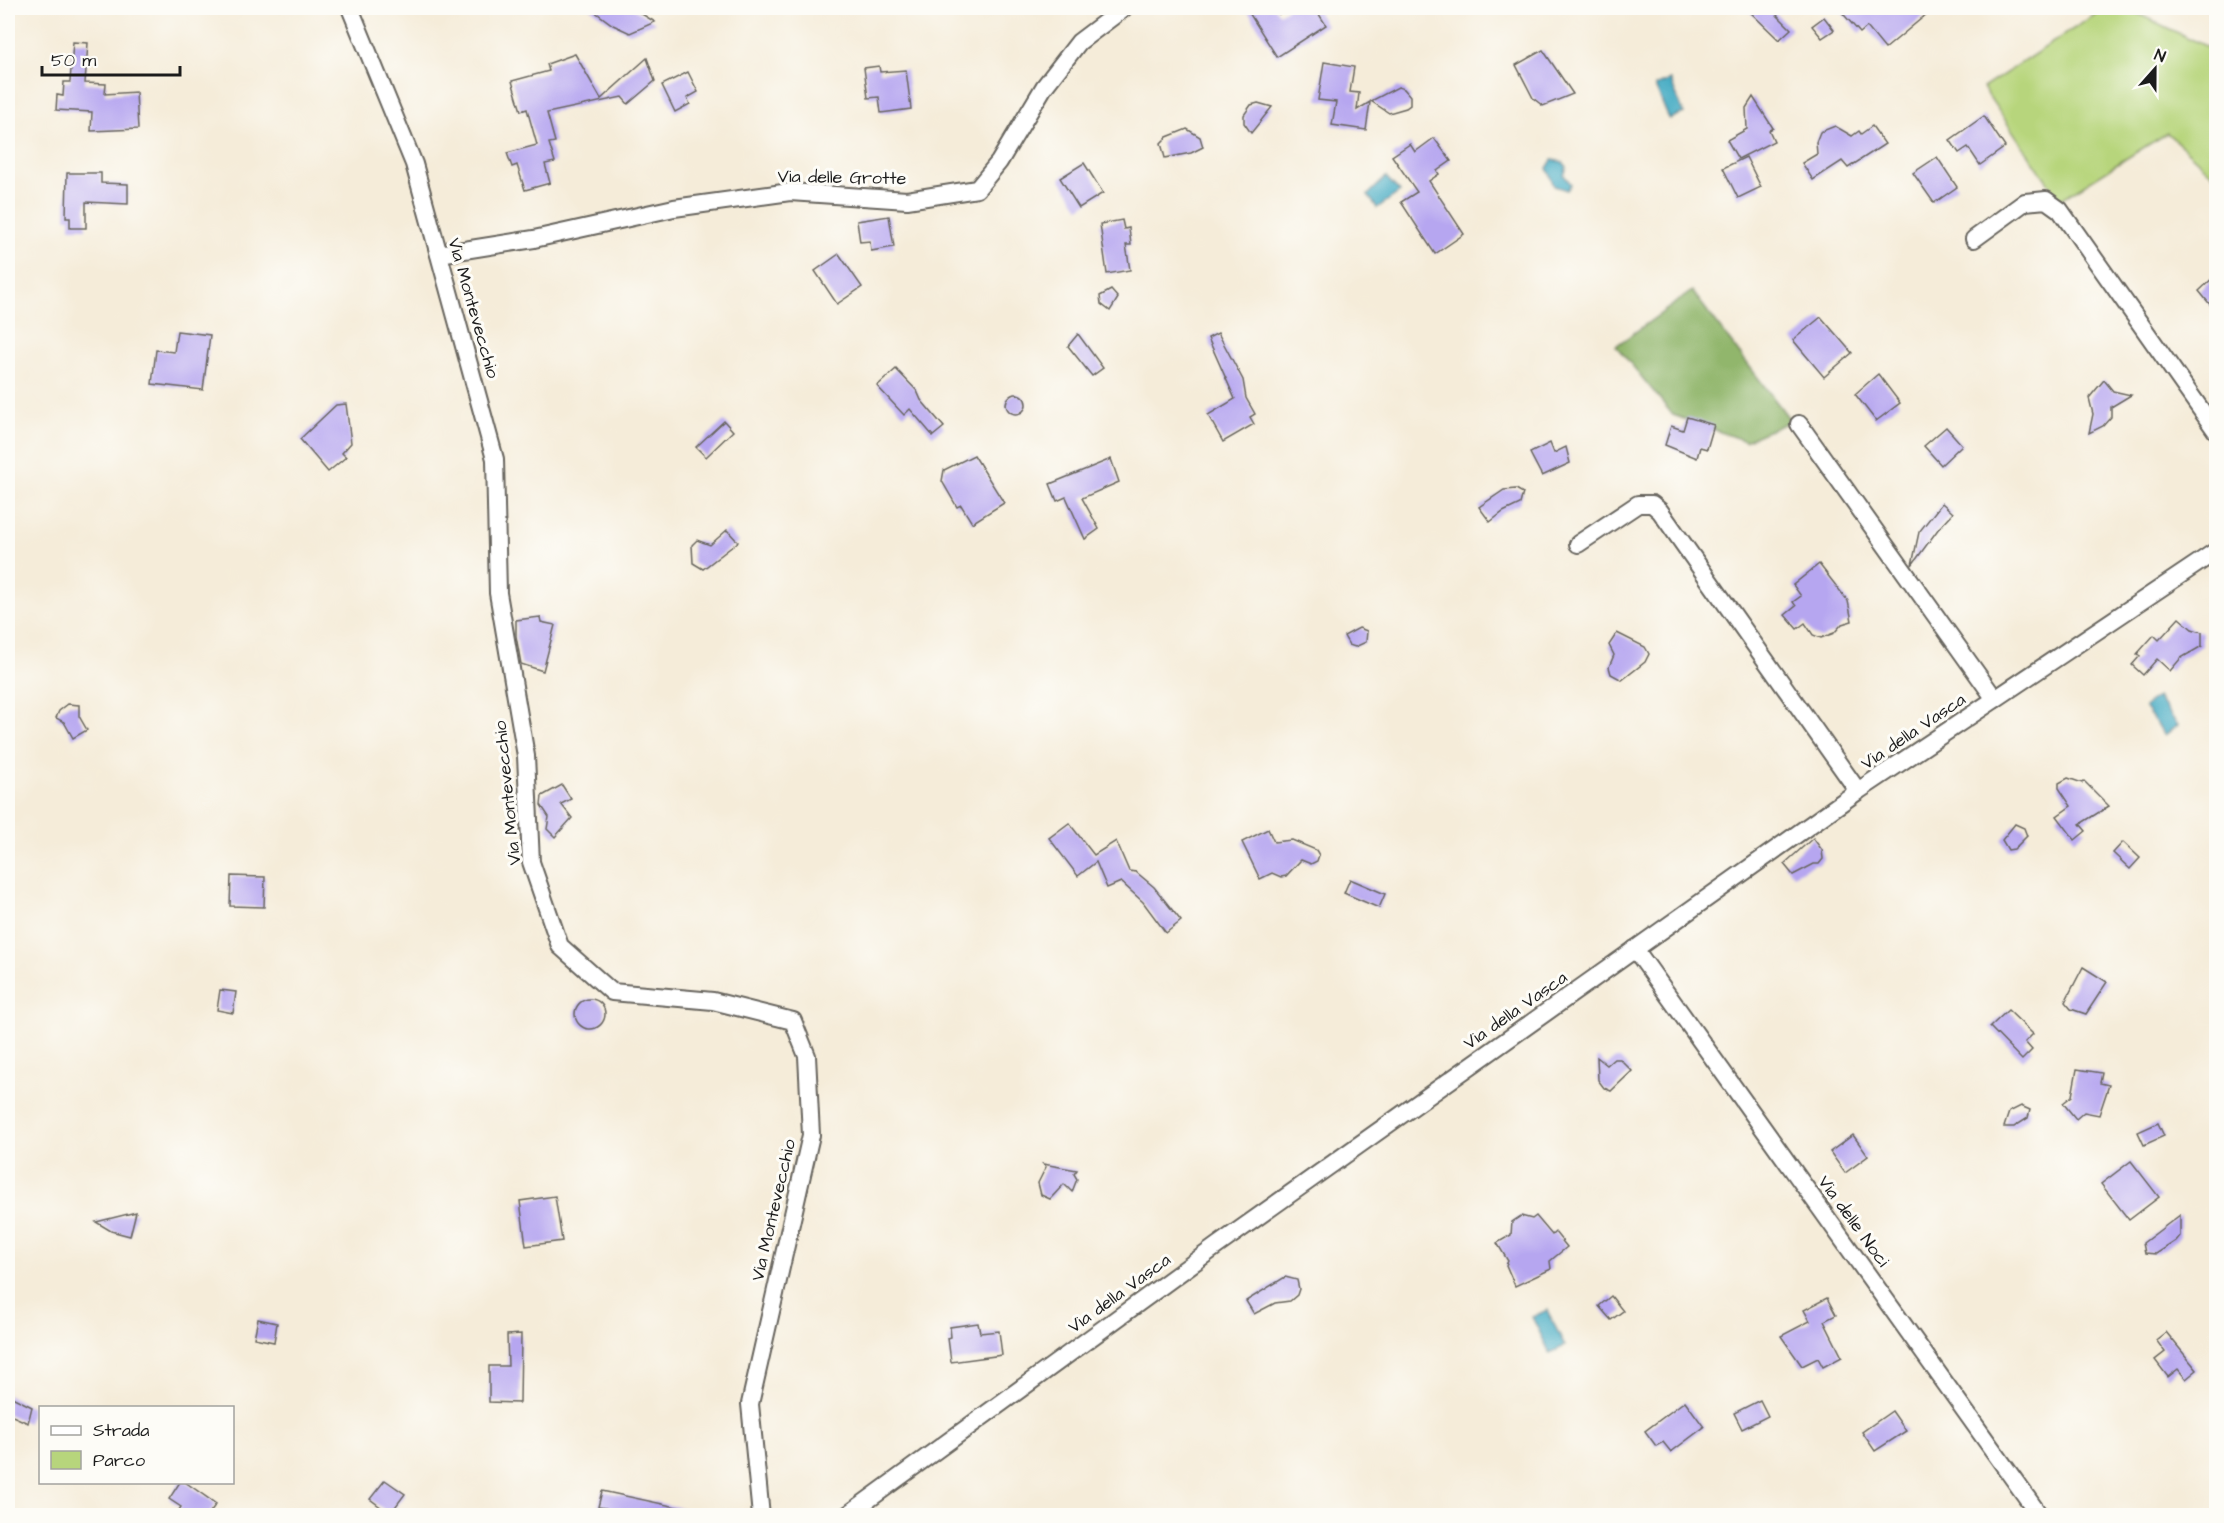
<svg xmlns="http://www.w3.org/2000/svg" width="2224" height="1523" viewBox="0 0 2224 1523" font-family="'Architects Daughter',sans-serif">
	<rect width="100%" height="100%" fill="#fdfcf7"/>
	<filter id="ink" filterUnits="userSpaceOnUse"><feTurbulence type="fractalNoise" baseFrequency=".0167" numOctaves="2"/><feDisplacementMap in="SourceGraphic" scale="12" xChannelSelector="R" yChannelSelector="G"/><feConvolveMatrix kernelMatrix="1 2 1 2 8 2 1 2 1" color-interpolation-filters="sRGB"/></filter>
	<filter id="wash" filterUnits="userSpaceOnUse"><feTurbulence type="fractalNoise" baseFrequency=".008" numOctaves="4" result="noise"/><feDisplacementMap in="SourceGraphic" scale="24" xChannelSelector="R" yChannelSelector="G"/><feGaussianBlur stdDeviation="1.35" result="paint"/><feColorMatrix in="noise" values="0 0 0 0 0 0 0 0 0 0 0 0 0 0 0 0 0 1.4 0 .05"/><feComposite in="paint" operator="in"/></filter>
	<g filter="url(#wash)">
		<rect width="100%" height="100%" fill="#f5ecd9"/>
		<!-- green -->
		<polygon fill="#b7d57c" stroke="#6a784c" stroke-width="1.5" points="2105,8 2126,8 2216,51 2216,177 2167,133 2060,200 1983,88"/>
		<!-- forest -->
		<polygon fill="#91b66c" stroke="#566944" stroke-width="1.5" points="1692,291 1791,421 1745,441 1673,415 1616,346"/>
		<!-- water -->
		<g fill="#43aac3" stroke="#306370" stroke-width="1.5">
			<polygon points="1670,80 1684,113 1669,119 1655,86"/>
			<polygon points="1552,160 1563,162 1567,167 1564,175 1571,184 1567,190 1554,186 1547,168"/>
			<polygon points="1386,177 1400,192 1377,208 1368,195"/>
			<polygon points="2157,697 2178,725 2165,735 2144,707"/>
			<polygon points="1547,1310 1565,1346 1550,1353 1532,1317"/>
		</g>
		<g id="blocks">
			<!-- building -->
			<g fill="#b6a6f0">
				<polygon points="590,8 632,8 655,22 630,33 613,25"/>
				<polygon points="1246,8 1275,8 1279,14 1288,8 1315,8 1326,25 1277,57"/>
				<polygon points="1746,8 1770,8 1791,29 1779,40"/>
				<polygon points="1838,8 1934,8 1885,49 1867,27 1860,33"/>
				<polygon points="1824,17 1834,30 1822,38 1812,26"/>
				<polygon points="73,42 88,43 85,83 106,84 105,94 136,92 138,129 91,131 92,112 56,110 57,95 63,96 64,82 70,82"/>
				<polygon points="1543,50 1573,94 1543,106 1533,98 1516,65"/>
				<polygon points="575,54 601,99 647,58 655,81 628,104 622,97 547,113 555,142 549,143 555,162 545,164 550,183 525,190 517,165 512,167 507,153 537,145 527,109 521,111 512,81 549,71 547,64"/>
				<polygon points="1324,62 1354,67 1350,92 1359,93 1357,110 1370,102 1366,130 1332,125 1336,102 1318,100"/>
				<polygon points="879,66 880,72 906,70 911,109 881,113 879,97 868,98 864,68"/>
				<polygon points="688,72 698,92 687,98 690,104 675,112 662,85"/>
				<polygon points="1398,87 1404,89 1410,96 1410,105 1406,108 1389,113 1371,101"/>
				<polygon points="1753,97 1773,128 1769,130 1774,141 1738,159 1727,140 1747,129 1746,108"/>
				<polygon points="1258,103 1272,107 1251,133 1244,123 1244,115 1251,105"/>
				<polygon points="1984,116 2005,147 1980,165 1968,147 1959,153 1950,140"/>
				<polygon points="1872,126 1885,144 1848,168 1842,161 1813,180 1802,163 1817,154 1816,142 1820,132 1835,126 1852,136 1859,131 1861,134"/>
				<polygon points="1187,129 1200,137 1203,147 1191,153 1165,158 1161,143 1167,137"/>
				<polygon points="1434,138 1451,161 1437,171 1439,174 1429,181 1464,234 1435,254 1401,202 1417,192 1392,156 1410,144 1415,152"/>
				<polygon points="1746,157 1761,187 1738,198 1723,168"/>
				<polygon points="1937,157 1957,187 1934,203 1913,173"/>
				<polygon points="1084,163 1103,193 1079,208 1060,178"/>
				<polygon points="67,173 101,173 101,183 128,184 128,204 86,202 86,228 70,228 70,218 66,218"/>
				<polygon points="889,216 894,247 871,251 870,241 860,242 857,221"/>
				<polygon points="1122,220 1124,229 1129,228 1131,245 1126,245 1130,270 1107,274 1100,224"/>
				<polygon points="839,254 862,287 837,304 815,271"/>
				<polygon points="2217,274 2217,313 2199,291"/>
				<polygon points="1111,290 1118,298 1110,311 1101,304 1100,296"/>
				<polygon points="1821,317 1852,353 1824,377 1793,340"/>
				<polygon points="177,331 210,335 203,390 152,384 156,350 174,352"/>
				<polygon points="1218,333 1243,380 1246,398 1255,414 1250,417 1254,424 1223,442 1208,415 1235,399 1208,338"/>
				<polygon points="1078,334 1103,368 1092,376 1068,346"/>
				<polygon points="896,369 917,391 921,400 944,427 933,436 910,409 904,415 877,386"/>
				<polygon points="1878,374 1900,403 1876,421 1855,394"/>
				<polygon points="2104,380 2113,391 2131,395 2111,407 2111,417 2103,426 2089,433 2093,414 2089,398"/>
				<circle cx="1016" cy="404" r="10"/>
				<polygon points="346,404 351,443 342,453 346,457 328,472 300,439 336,405"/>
				<polygon points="1687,417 1714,425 1707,449 1700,447 1697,458 1665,445 1671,426 1683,430"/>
				<polygon points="724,421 733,431 706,457 696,447"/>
				<polygon points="1946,427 1962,445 1941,465 1924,446"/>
				<polygon points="1550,443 1554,453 1566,447 1570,463 1542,476 1530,453"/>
				<polygon points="974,455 1004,503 972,523 961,505 957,507 942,481 944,470"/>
				<polygon points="1111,459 1119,482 1082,498 1099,529 1085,539 1066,497 1057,501 1050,484"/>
				<polygon points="1516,489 1523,493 1520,504 1503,512 1490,522 1479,507 1504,490"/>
				<polygon points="1942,503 1953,513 1939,528 1912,565 1919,532"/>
				<polygon points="727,530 738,542 703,569 693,563 692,545 697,540 710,545"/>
				<polygon points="1819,564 1848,601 1852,621 1842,624 1834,633 1821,638 1813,635 1805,623 1797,629 1785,615 1796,606 1793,602 1801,596 1793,585"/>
				<polygon points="540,617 541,622 555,625 543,671 521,664 516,636 516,620"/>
				<polygon points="2179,618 2192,629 2202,632 2202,646 2181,658 2170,671 2157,659 2143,675 2132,665 2140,656 2137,654 2154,635 2159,640"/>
				<polygon points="1359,628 1367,631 1366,642 1355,647 1349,645 1344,636"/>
				<polygon points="1617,633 1645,647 1649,654 1645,662 1622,680 1611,674 1609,667 1614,655 1609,645"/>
				<polygon points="68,704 79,705 79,716 87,730 73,738 64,722 56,718 59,711"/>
				<polygon points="2068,778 2082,783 2084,781 2109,806 2080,824 2086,831 2075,840 2057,816 2071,806 2059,788 2059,783"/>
				<polygon points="562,785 571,799 561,804 572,818 555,837 547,829 549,817 541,805 542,796"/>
				<polygon points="1069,823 1094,855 1116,841 1129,871 1136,872 1154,887 1181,921 1166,933 1143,902 1121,882 1107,888 1096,862 1078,876 1049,838"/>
				<polygon points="2015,824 2024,828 2027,836 2014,849 2008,850 2002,840"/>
				<polygon points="1268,829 1274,842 1292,840 1316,850 1319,855 1317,861 1311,864 1301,860 1286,876 1281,877 1272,873 1260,879 1242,842"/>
				<polygon points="1813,838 1822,850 1823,859 1819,864 1814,864 1793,875 1784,864"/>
				<polygon points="2123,842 2140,858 2130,869 2113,853"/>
				<polygon points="231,876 265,877 264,907 230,906"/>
				<polygon points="1350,879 1385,894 1379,908 1344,893"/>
				<polygon points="2083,967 2107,982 2086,1014 2071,1009 2065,1002"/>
				<polygon points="220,990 236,992 233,1013 217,1010"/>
				<circle cx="590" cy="1014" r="15"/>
				<polygon points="2008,1010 2033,1034 2025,1042 2032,1050 2022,1060 1990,1027"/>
				<polygon points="1597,1057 1607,1065 1614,1059 1620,1059 1632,1071 1611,1091 1604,1088 1598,1080"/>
				<polygon points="2077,1069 2102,1073 2100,1083 2109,1085 2099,1115 2084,1112 2076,1119 2063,1103 2072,1096"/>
				<polygon points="2021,1106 2030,1110 2028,1118 2014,1127 2004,1127 2009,1112"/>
				<polygon points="2158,1123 2164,1136 2144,1145 2138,1132"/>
				<polygon points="1853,1135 1868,1156 1845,1173 1830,1152"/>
				<polygon points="2131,1161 2159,1197 2129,1220 2101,1184"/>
				<polygon points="1043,1164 1077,1170 1074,1174 1077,1179 1072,1192 1064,1184 1050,1199 1041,1195 1038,1183 1046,1167"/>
				<polygon points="555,1196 562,1241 526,1246 520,1201"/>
				<polygon points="136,1212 130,1236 111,1231 96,1222"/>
				<polygon points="2180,1215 2180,1236 2176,1241 2156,1254 2145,1253 2143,1243"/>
				<polygon points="1521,1216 1532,1219 1536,1216 1552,1235 1555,1232 1567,1247 1550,1261 1551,1269 1515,1286 1506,1265 1508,1261 1497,1243 1511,1235 1512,1222"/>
				<polygon points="1285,1277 1297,1280 1299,1289 1297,1295 1290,1301 1275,1303 1254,1314 1246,1301"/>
				<polygon points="1611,1296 1623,1311 1611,1320 1599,1306"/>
				<polygon points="1827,1298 1836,1315 1824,1321 1842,1357 1823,1367 1818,1358 1802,1366 1781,1336 1810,1321 1804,1310"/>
				<polygon points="258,1319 277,1323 274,1342 254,1338"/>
				<polygon points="978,1323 980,1333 999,1331 1002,1355 951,1362 948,1338 951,1337 950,1327"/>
				<polygon points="2166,1332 2197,1370 2186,1379 2178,1369 2168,1377 2155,1360 2165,1352 2156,1340"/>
				<polygon points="521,1334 520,1403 489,1402 489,1366 508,1366 507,1335"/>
				<polygon points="8,1395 32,1407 28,1423 8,1414"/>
				<polygon points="1760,1400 1768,1416 1742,1429 1734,1413"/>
				<polygon points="1685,1401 1704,1427 1671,1452 1663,1442 1656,1446 1645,1431"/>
				<polygon points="1892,1411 1906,1431 1875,1451 1862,1432"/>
				<polygon points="385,1480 405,1494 390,1514 370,1499"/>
				<polygon points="180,1482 185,1482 216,1504 208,1515 176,1515 181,1507 169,1499"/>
				<polygon points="602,1491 686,1509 685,1515 595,1515 605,1508 598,1507"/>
			</g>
		</g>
	</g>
	<g filter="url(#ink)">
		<use href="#blocks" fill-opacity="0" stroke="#68655e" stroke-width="1.5"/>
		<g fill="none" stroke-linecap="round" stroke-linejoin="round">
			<!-- minor casing -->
			<g stroke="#68655e" stroke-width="20">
				<g id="minor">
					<polyline points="350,8 414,164 495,459 498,593 526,756 531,862 560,946 612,992 713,1001 793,1021 807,1056 811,1135 750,1404 761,1516"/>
					<polyline points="1974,239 2025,202 2046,200 2060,210 2216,431"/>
					<polyline points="439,254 534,239 674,208 790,192 907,200 977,189 999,162 1044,87 1079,42 1124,8"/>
					<polyline points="1799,424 1995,699"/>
					<polyline points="1578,544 1638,504 1652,504 1660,511 1858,791"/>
					<polyline points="1635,949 2040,1516"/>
					<polyline points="846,1516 1218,1245 1858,791 2216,551"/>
				</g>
			</g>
			<!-- minor -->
			<use href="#minor" stroke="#fff" stroke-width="16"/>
		</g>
	</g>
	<g text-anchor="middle" stroke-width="6" stroke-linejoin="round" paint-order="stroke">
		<!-- street labels -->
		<g font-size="18" fill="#1c1c1c" stroke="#fdfcf7">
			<text transform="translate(842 177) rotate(1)" y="6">Via delle Grotte</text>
			<text transform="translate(474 308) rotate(74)" y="6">Via Montevecchio</text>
			<text transform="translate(1913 731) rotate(-34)" y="6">Via della Vasca</text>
			<text transform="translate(507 793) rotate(-96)" y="6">Via Montevecchio</text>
			<text transform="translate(1515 1010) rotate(-35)" y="6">Via della Vasca</text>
			<text transform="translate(773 1210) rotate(-77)" y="6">Via Montevecchio</text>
			<text transform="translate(1854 1221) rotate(54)" y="6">Via delle Noci</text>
			<text transform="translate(1119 1293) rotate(-36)" y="6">Via della Vasca</text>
		</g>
	</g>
	<!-- margin -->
	<rect width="2224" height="1523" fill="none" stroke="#fdfcf7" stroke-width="30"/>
	<!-- legend -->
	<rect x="39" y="1406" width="195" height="78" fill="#fdfcf7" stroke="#a3a29f" stroke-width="1.5"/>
	<rect x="51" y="1426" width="30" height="9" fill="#ffffff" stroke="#a3a29f" stroke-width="1.5"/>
	<text x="93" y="1436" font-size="18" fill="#1c1c1c">Strada</text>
	<rect x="51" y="1451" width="30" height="18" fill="#b7d57c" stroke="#a3a29f" stroke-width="1.5"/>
	<text x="93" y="1466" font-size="18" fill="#1c1c1c">Parco</text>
	<!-- north arrow -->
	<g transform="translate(2155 69) rotate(21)" stroke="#fdfcf7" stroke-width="4.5" paint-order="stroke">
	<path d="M0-4.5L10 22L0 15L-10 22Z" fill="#1c1c1c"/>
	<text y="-9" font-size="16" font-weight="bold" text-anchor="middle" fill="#1c1c1c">N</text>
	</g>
	<!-- scale -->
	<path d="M42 66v9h138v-9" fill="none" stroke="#1c1c1c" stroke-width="3"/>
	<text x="51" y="66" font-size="18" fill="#1c1c1c" stroke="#fdfcf7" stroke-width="4.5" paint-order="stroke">50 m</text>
</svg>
